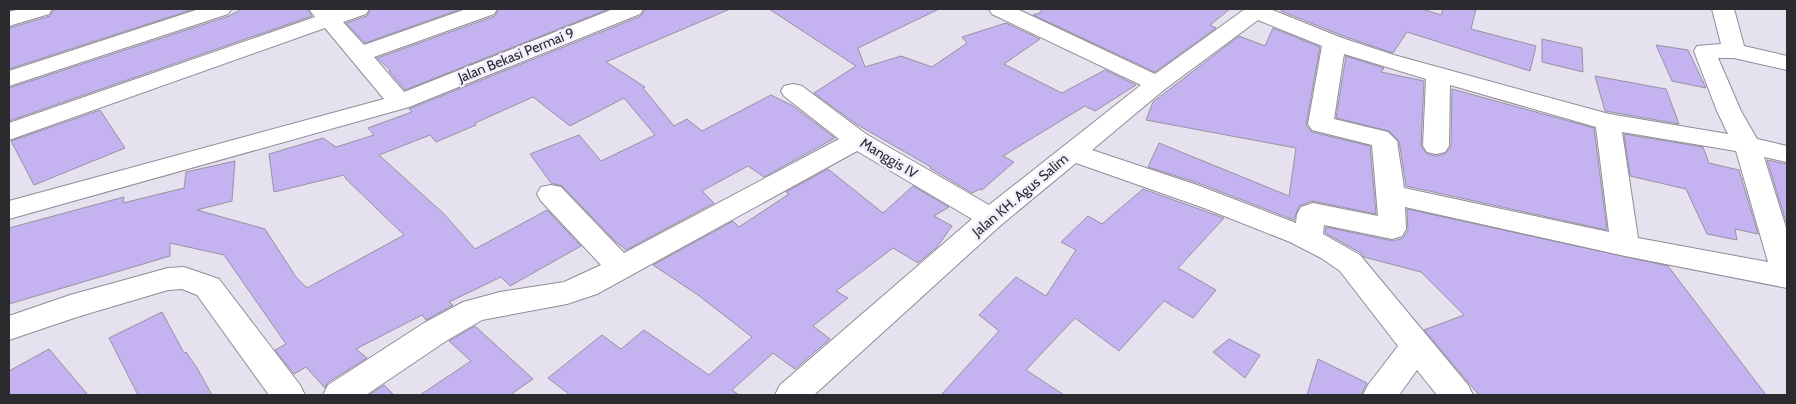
<svg xmlns="http://www.w3.org/2000/svg" width="1796" height="404" viewBox="0 0 1796 404" font-family="Cabin,sans-serif">
	<rect width="100%" height="100%" fill="#e5e1ef"/>
	<!-- building -->
	<g fill="#c5b2f1" stroke="#96939f">
		<polygon points="54,9 194,9 9,69 9,28 50,16"/>
		<polygon points="242,9 307,9 312,16 9,121 9,88 229,16"/>
		<polygon points="371,9 461,9 365,43 346,23 367,16"/>
		<polygon points="499,9 609,9 405,90 389,71 391,71 377,58 495,16"/>
		<polygon points="645,9 730,9 606,62 645,87 643,88 674,126 687,119 702,131 771,95 793,106 835,138 764,177 748,166 702,191 714,203 626,250 615,241 562,186 551,183 530,154 579,135 601,161 655,135 624,98 570,126 533,97 475,123 476,125 436,142 430,135 379,155 444,214 475,249 547,210 581,246 510,286 501,277 449,302 453,305 426,320 422,315 356,349 367,358 327,383 325,388 306,367 294,374 275,350 286,344 224,255 170,243 170,256 9,304 9,228 124,197 123,203 184,188 186,172 235,161 232,201 197,210 265,229 296,277 307,288 404,235 346,179 344,175 274,192 269,154 323,138 336,147 374,135 368,128 412,112 409,109 641,16"/>
		<polygon points="769,9 939,9 858,48 865,67 901,56 932,67 967,43 962,37 1006,23 1040,39 1004,64 1062,93 1105,70 1136,85 1095,111 1085,106 1003,156 1014,162 982,190 980,189 972,193 930,168 931,167 856,124 814,93 856,66"/>
		<polygon points="1040,9 1230,9 1210,25 1216,28 1155,72 1033,15 1042,12"/>
		<polygon points="1282,9 1422,9 1441,15 1443,9 1476,9 1471,29 1536,46 1530,71 1407,32 1393,53 1343,36 1281,11"/>
		<polygon points="1273,28 1320,47 1306,125 1312,132 1370,146 1376,214 1312,201 1299,206 1294,220 1198,183 1148,167 1159,143 1289,196 1296,148 1146,120 1153,102 1239,36 1265,46"/>
		<polygon points="1542,39 1582,48 1583,72 1542,62"/>
		<polygon points="1656,45 1688,50 1706,88 1672,81"/>
		<polygon points="1346,56 1384,68 1381,72 1424,81 1421,146 1427,154 1436,156 1445,154 1451,147 1452,89 1594,128 1607,230 1406,186 1399,141 1389,131 1336,118"/>
		<polygon points="1595,76 1666,89 1679,124 1605,111"/>
		<polygon points="100,110 125,148 34,185 11,141"/>
		<polygon points="1624,134 1703,147 1709,163 1739,170 1758,234 1735,229 1737,240 1707,234 1686,189 1630,176"/>
		<polygon points="1767,160 1787,164 1787,225"/>
		<polygon points="828,169 883,213 913,186 949,207 934,216 952,226 937,247 918,263 893,248 836,291 848,298 813,326 830,339 795,369 773,353 732,390 739,395 570,395 548,378 602,335 621,349 644,330 709,375 752,337 698,295 653,265 733,221 739,227 789,194 786,192"/>
		<polygon points="1143,189 1224,218 1178,268 1216,290 1193,318 1164,301 1119,351 1075,318 1026,370 1064,395 941,395 999,331 979,315 1016,277 1046,296 1076,250 1061,242 1088,216 1102,224"/>
		<polygon points="1407,209 1668,266 1766,395 1479,395 1424,330 1464,315 1421,272 1364,257 1361,253 1325,233 1326,227 1393,241 1403,238 1408,230"/>
		<polygon points="162,312 184,353 186,352 197,368 212,395 138,395 109,338"/>
		<polygon points="475,326 533,379 510,395 420,395 471,361 449,341"/>
		<polygon points="1229,339 1260,355 1245,378 1213,352"/>
		<polygon points="49,349 88,395 9,395 9,371"/>
		<polygon points="1318,359 1367,383 1361,395 1307,395"/>
		<polygon points="384,385 394,395 369,395"/>
	</g>
	<g fill="none" stroke-linecap="round" stroke-linejoin="round">
		<!-- minor casing -->
		<g stroke="#908c99" stroke-width="2">
			<g id="minor">
				<polygon points="19,9 52,9 49,14 9,26 9,12"/>
				<polygon points="199,9 231,9 228,14 9,86 9,71"/>
				<polygon points="309,9 331,9 333,10 369,9 366,14 343,22 364,45 466,9 497,9 494,14 374,57 404,92 613,9 643,9 640,14 409,107 9,219 9,201 384,99 325,28 9,140 9,123 315,17"/>
				<path d="M989 9H1017L1155 74 1245 9H1270L1342 38 1394 55 1609 114 1728 134 1717 111 1694 51 1697 46 1721 44 1712 9H1734L1744 46 1787 56V70L1734 58H1718L1741 111 1757 139 1787 146V162L1764 157 1787 231V288L1625 256 1405 207 1406 229 1402 236 1392 239 1324 225 1323 234 1360 255 1468 385 1473 395H1437L1417 370 1399 395H1363L1368 385 1398 346 1340 271 1321 258 1290 242 1204 208 1076 163 1001 225 814 395H775L780 385 972 219 857 151 597 294 567 304 482 320 446 341 366 395H323L328 385 424 323 463 302 500 292 564 282 601 265 541 201 537 194 541 187 551 185 561 187 624 253 839 139 784 96 781 91 784 86 793 84 802 86 866 134 989 205 1141 85 992 14ZM1258 20 1322 46 1308 124 1312 130 1372 145 1378 216 1313 203 1301 207 1297 214 1296 223 1197 185 1092 150 1165 89ZM1344 54 1426 79 1423 146 1427 152 1436 154 1445 152 1449 146 1450 85 1596 127 1609 232 1404 188 1397 141 1388 132 1334 119ZM1622 132 1736 151 1768 262 1638 238Z"/>
				<polygon points="184,267 219,279 300,385 305,395 269,395 197,295 182,289 168,290 77,317 9,340 9,316 70,295 168,268"/>
			</g>
		</g>
		<!-- minor -->
		<use href="#minor" fill="#fff" fill-rule="evenodd"/>
	</g>
	<g text-anchor="middle" stroke-width="5" stroke-linejoin="round" paint-order="stroke">
		<!-- street labels -->
		<g font-size="14" fill="#2b2a2f" stroke="#f2effc">
			<text transform="translate(516 55) rotate(-22)" y="5">Jalan Bekasi Permai 9</text>
			<text transform="translate(889 158) rotate(31)" y="5">Manggis IV</text>
			<text transform="translate(1020 195) rotate(-40)" y="5">Jalan KH. Agus Salim</text>
		</g>
	</g>
	<!-- border -->
	<rect width="1796" height="404" fill="none" stroke="#2b2a2f" stroke-width="20"/>
</svg>
